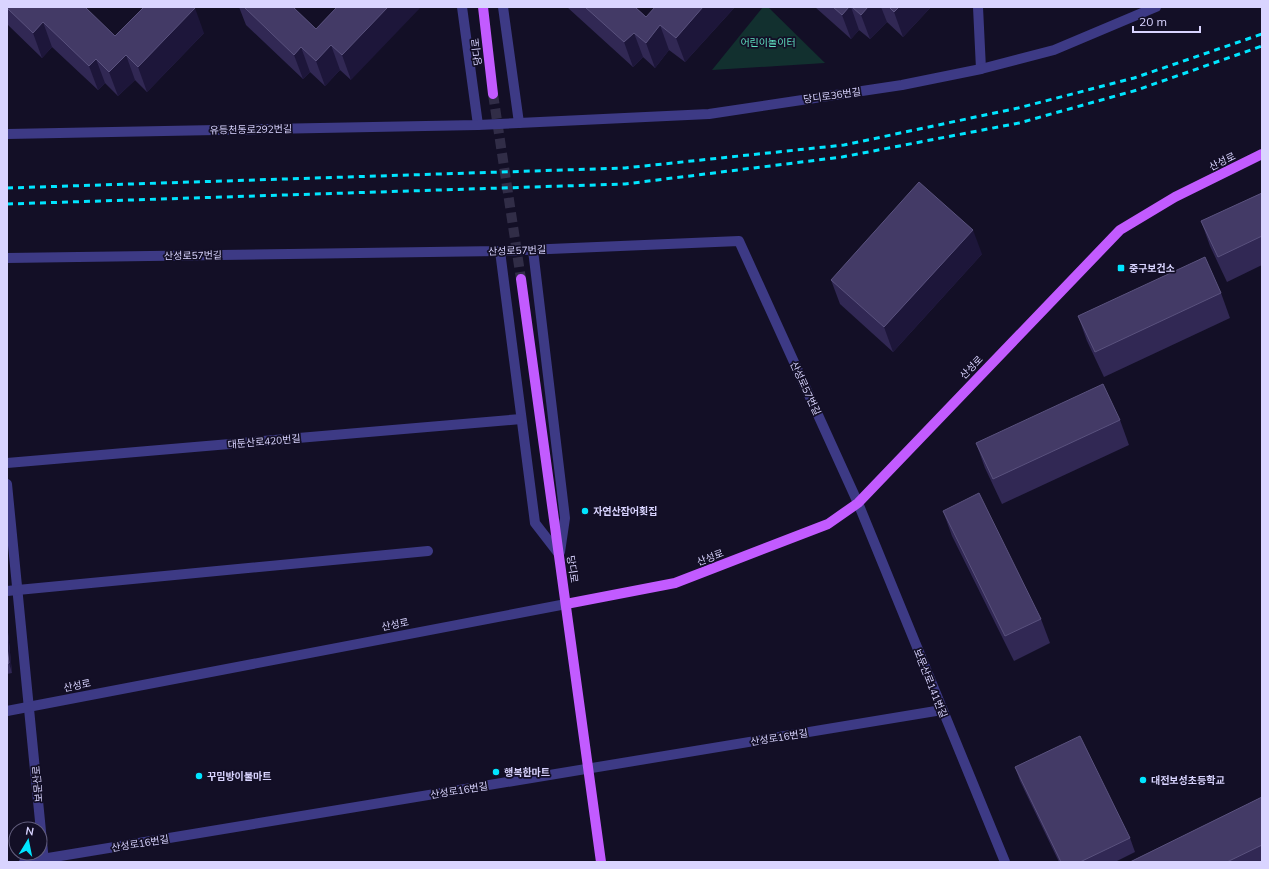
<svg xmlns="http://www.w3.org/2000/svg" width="1269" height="869" viewBox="0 0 1269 869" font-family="Mulish,'Noto Sans KR',sans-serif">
	<rect width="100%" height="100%" fill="#130f26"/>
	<!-- green -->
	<polygon fill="#12302f" points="763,7 768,7 825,63 712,70"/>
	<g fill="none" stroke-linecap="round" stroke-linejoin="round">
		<!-- major-tunnel -->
		<polyline stroke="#312d47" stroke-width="10" stroke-dasharray="10 5" stroke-linecap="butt" points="493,94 521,279"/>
		<!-- minor -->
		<g stroke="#3d3a85" stroke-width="10">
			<polyline points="462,7 478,125"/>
			<polyline points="503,7 519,123"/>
			<polyline points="978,7 981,69"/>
			<polyline points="7,134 478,125 709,114 902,85 981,69 1054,50 1156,7"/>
			<polyline points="533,250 565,518 560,552"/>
			<polyline points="500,251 535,523 559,554"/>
			<polyline points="7,258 500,251 739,241 858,503 1005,862"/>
			<polyline points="7,463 521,419"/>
			<polyline points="7,484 44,862"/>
			<polyline points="7,591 428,551"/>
			<polyline points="7,711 566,604"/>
			<polyline points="24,862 942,710"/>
		</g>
		<!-- major -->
		<g stroke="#c25bff" stroke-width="10">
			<polyline points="483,7 493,94"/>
			<polyline points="521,279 601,862"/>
			<polyline points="566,604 675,583 828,524 858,503 1120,230 1175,197 1262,154"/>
		</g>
		<!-- rail -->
		<g stroke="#00e5ff" stroke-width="3" stroke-dasharray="6 5" stroke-linecap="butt">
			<polyline points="7,188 625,168 844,145 1018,108 1134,78 1262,34"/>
			<polyline points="7,204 625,184 842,157 1019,123 1137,90 1262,46"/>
		</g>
	</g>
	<!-- wall -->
	<g fill="#312854">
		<polygon points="7,7 115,36 204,33 147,92 135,80 118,96 105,83 98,90 52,47 42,58 7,24"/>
		<polygon points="239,7 293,7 316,29 337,7 351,80 340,70 325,86 310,72 303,79 246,25"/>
		<polygon points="567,7 635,7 646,17 735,7 685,62 669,50 655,68 643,57 633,67"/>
		<polygon points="815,7 931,7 903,37 887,22 870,39 859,30 851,39"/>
		<polygon points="1262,193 1262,265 1227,282 1210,246 1201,221"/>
		<polygon points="982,254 893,352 840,304 831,280"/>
		<polygon points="1221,293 1230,318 1104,377 1087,341 1078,316"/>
		<polygon points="1120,420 1129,445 1002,504 985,468 976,443"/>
		<polygon points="943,511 1041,619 1050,643 1014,661 952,536"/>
		<polygon points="7,622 12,673 7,674"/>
		<polygon points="1015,767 1130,838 1135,852 1115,862 1059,862 1020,781"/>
		<polygon points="1262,797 1262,861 1260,862 1130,862"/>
	</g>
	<!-- shaded-wall -->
	<g fill="#1d163a">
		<polygon points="388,7 421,7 351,80 342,55"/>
		<polygon points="703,7 735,7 685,62 676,38"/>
		<polygon points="849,7 851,7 859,30 851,39 842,15"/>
		<polygon points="868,7 881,7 887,22 870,39 861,15"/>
		<polygon points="899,7 931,7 903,37 894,12"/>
		<polygon points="195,8 204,33 147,92 138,67"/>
		<polygon points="43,22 52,47 42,58 33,33"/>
		<polygon points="660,25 669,50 655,68 646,43"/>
		<polygon points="634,33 643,57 633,67 624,42"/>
		<polygon points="331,45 340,70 325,86 316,61"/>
		<polygon points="301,47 310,72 303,79 294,55"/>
		<polygon points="126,55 135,80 118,96 109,72"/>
		<polygon points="96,59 105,83 98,90 89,66"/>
		<polygon points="973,230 982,254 893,352 884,327"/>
		<polygon points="7,622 12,673 9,663 7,647"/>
	</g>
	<!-- building -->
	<g fill="#433a66" stroke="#5a527e">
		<polygon points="7,7 85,7 115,36 144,7 194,7 195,8 138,67 126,55 109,72 96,59 89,66 43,22 33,33 7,8"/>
		<polygon points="244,7 293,7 316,29 337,7 388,7 342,55 331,45 316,61 301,47 294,55"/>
		<polygon points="585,7 635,7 646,17 655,7 703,7 676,38 660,25 646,43 634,33 624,42"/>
		<polygon points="833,7 849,7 842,15"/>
		<polygon points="852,7 868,7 861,15"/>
		<polygon points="889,7 899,7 894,12"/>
		<polygon points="919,182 973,230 884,327 831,280"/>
		<polygon points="1262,193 1262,236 1218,257 1201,221"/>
		<polygon points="1205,257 1221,293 1095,352 1078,316"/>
		<polygon points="1103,384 1120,420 993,479 976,443"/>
		<polygon points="979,493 1041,619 1005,636 943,511"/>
		<polygon points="7,647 9,663 7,664"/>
		<polygon points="1080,736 1130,838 1080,862 1061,862 1015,767"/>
		<polygon points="1262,797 1262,845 1227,862 1130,862"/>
	</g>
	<!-- markers -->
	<g fill="#00e5ff" stroke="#130f26" stroke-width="1.5">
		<rect x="1117" y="264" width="8" height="8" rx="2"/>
		<circle cx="585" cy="511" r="4"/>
		<circle cx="496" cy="772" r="4"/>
		<circle cx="199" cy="776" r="4"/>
		<circle cx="1143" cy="780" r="4"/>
	</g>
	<g text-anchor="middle" stroke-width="3.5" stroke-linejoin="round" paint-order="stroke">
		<!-- park labels -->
		<g font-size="10" fill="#5fe0c0" stroke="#130f26">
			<text x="768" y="46">어린이놀이터</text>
		</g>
		<!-- street labels -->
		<g font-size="10" fill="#d9d4ff" stroke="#130f26">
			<text transform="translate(476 52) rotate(-96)" y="4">당디로</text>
			<text transform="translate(832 95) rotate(-8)" y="4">당디로36번길</text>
			<text transform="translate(251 129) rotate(-1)" y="4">유등천동로292번길</text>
			<text transform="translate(1222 161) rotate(-26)" y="4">산성로</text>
			<text transform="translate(517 250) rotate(-2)" y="4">산성로57번길</text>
			<text transform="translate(193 255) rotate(-1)" y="4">산성로57번길</text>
			<text transform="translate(971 367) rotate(-46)" y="4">산성로</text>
			<text transform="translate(806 388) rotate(65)" y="4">산성로57번길</text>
			<text transform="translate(264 441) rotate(-5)" y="4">대둔산로420번길</text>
			<text transform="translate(710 557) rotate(-21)" y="4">산성로</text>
			<text transform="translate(573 569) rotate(82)" y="4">당디로</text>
			<text transform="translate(395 624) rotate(-11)" y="4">산성로</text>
			<text transform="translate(931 683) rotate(68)" y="4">보문산로141번길</text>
			<text transform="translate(77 685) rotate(-11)" y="4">산성로</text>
			<text transform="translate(779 737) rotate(-9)" y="4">산성로16번길</text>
			<text transform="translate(37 784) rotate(-95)" y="4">보문산로</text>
			<text transform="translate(459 790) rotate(-9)" y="4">산성로16번길</text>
			<text transform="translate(140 843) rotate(-9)" y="4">산성로16번길</text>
		</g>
		<!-- poi labels -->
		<g font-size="10" font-weight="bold" fill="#d9d4ff" stroke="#130f26" text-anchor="start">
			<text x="1129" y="272">중구보건소</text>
			<text x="593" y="515">자연산잡어횟집</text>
			<text x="504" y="776">행복한마트</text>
			<text x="207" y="780">꾸밈방이불마트</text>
			<text x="1151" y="784">대전보성초등학교</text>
		</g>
	</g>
	<!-- border -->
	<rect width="1269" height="869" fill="none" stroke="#d9d4ff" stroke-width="16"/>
	<!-- north arrow -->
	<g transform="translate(28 841) rotate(10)"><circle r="19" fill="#130f26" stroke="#625e7d"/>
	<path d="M0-3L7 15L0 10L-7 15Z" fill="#00e5ff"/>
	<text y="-6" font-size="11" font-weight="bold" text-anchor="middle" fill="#d9d4ff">N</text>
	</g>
	<!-- scale -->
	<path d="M1133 26v6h67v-6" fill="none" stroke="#d9d4ff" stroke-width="2"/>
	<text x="1139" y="26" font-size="12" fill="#d9d4ff" stroke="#130f26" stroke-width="3" paint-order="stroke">20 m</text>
</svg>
